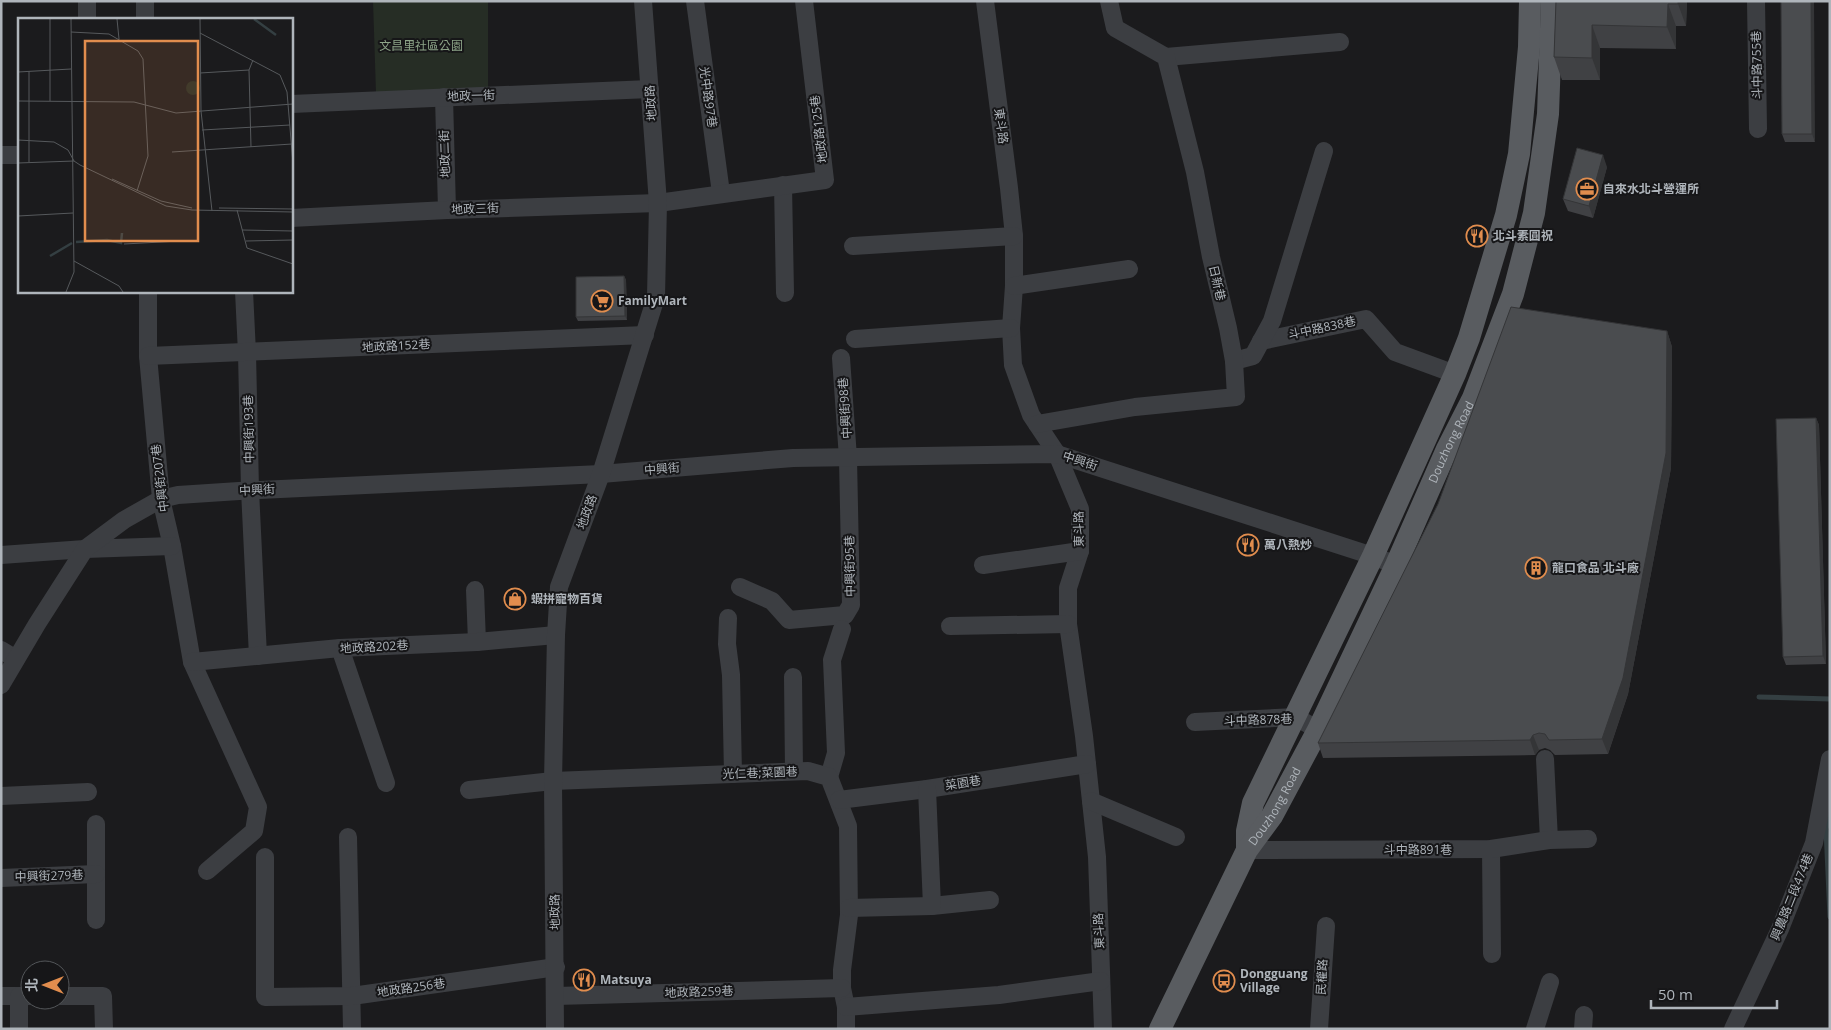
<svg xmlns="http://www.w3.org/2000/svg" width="1831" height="1030" viewBox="0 0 1831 1030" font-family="'Open Sans','Noto Sans TC',sans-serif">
	<rect width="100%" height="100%" fill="#1b1b1d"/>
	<!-- green -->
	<polygon fill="#262d25" points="373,1 488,1 488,88 376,93"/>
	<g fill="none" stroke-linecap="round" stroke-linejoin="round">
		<!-- stream -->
		<g stroke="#343f42" stroke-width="5">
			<polyline points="1759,697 1830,699"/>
			<polyline points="1830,814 1826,829 1830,917"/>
		</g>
		<!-- minor -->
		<g stroke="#3c3e42" stroke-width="18">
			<polyline points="87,1 87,19"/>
			<polyline points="145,1 145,19"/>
			<polyline points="695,1 721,193"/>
			<polyline points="985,1 1009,188 1014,236 1014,286 1011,328 1013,365 1031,415 1057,454 1080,509 1080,551 1068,588 1068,624 1084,736 1097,857 1103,1029"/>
			<polyline points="1756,1 1758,129"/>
			<polyline points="1166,57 1340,42"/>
			<polyline points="444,97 447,210"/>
			<polyline points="291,104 650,89"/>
			<polyline points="1,155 19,155"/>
			<polyline points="783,185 785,293"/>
			<polyline points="291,218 447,210 658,203 825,180 804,1"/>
			<polyline points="853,246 1014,236"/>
			<polyline points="1014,286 1129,269"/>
			<polyline points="148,291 148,356 161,499 172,546 192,662 258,807 254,831 207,871"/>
			<polyline points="244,291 247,353 250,490 258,656"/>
			<polyline points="855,339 1011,328"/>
			<polyline points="1261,341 1366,319 1395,352 1455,374"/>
			<polyline points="148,356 645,335"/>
			<polyline points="1234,361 1253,356 1272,321 1324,151"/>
			<polyline points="1037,424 1135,407 1236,397 1234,361 1228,328 1211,257 1195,172 1166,57 1115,28 1109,1"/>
			<polyline points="1,555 85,549 172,546"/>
			<polyline points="983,565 1080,551"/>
			<polyline points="740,587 772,601 789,620 845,615 851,605 848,458 841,358"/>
			<polyline points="475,590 477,642"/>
			<polyline points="728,618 727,644 731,675 733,774"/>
			<polyline points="950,626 1068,624"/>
			<polyline points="340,648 386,783"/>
			<polyline points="1,650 16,659"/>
			<polyline points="192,662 340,648 477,642 556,635"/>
			<polyline points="793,677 794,771"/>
			<polyline points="1,685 37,624 85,549 124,520 161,499 178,495 239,491 601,474 793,458 1057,454 1373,556 1396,565"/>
			<polyline points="1195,722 1296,717 1318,730"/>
			<polyline points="1545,759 1549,840"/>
			<polyline points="829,777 836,753 832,660 842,629"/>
			<polyline points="469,790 553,781 808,771 829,777 848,826 849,915 842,970 842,988 846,1007 846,1029"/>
			<polyline points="1,796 88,792"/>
			<polyline points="839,800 927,789 1087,764"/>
			<polyline points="1091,801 1176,837"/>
			<polyline points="96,824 96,920"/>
			<polyline points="348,837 352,1029"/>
			<polyline points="1491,849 1492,954"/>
			<polyline points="1247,850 1491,849 1549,840 1588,839"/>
			<polyline points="265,857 265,997 352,996 556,967"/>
			<polyline points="1,878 96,874"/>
			<polyline points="932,906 990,900"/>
			<polyline points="849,908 932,906 927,789"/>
			<polyline points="1,996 30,996"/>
			<polyline points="60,996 103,996 104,1029"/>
			<polyline points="556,996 842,988"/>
			<polyline points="846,1007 999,995 1101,981"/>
			<polyline points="19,1029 19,996"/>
			<polyline points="555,1029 553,781 556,635 559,587 601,474 656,297 658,203 643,1"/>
			<polyline points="1319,1029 1326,926"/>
			<polyline points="1535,1029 1550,982"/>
			<polyline points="1583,1029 1584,1015"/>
			<polyline points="1733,1029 1780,929 1814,843 1830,759"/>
		</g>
		<!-- major -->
		<g stroke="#595c60" stroke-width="22">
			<polyline points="1247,849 1247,831 1253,803 1373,556 1455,374 1469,338 1506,215 1519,154 1529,47 1530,1"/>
			<path id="s1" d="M1160 1029 1247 850 1272 816 1318 730 1396 565 1447 449 1473 398 1513 294 1534 213 1548 114 1552 1"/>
		</g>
	</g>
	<!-- wall -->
	<g fill="#404144">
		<polygon points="1556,1 1687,1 1686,26 1676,26 1676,49 1600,48 1600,80 1562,80 1554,57"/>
		<polygon points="1781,1 1815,142 1785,142 1782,134"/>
		<polygon points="1607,167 1593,218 1568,211 1563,199"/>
		<polygon points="624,276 626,280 627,320 578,321 576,317"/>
		<polygon points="1667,331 1672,347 1671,468 1628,694 1608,754 1555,755 1550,750 1545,748 1539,750 1535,755 1323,758 1318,743"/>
		<polygon points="1816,418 1819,425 1826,664 1786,665 1783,657"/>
	</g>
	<!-- shaded-wall -->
	<g fill="#343537">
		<polygon points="1678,1 1687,1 1686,26 1678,4"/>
		<polygon points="1811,1 1814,1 1815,142 1812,134"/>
		<polygon points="1668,4 1676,26 1676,49 1667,27"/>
		<polygon points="1592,25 1600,48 1600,80 1592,58"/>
		<polygon points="1603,155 1607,167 1593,218 1589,206"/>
		<polygon points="624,276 626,280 627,320 625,316"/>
		<polygon points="1667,331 1672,347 1671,468 1628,694 1608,754 1602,739"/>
		<polygon points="1816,418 1819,425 1826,664 1823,656"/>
		<polygon points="1533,735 1539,750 1535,755 1530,740"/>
	</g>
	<!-- building -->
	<g fill="#4a4c4f" stroke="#343537">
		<polygon points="1556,1 1678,1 1678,4 1668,4 1667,27 1592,25 1592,58 1554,57"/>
		<polygon points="1781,1 1811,1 1812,134 1782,134"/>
		<polygon points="1577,148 1603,155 1589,206 1563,199"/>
		<polygon points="624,276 625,316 576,317 576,277"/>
		<polygon points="1511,307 1667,331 1666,453 1623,678 1602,739 1549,740 1545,734 1539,733 1533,735 1530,740 1318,743 1438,504"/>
		<polygon points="1816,418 1823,656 1783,657 1776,419"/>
	</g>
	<!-- icons -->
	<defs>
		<g id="office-ring" transform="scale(1.125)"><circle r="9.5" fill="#161618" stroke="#e18d4e" stroke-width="1.5"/><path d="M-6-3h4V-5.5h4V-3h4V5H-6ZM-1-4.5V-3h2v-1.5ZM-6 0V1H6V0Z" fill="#e18d4e"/></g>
		<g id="restaurant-ring" transform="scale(1.125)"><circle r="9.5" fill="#161618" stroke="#e18d4e" stroke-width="1.5"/><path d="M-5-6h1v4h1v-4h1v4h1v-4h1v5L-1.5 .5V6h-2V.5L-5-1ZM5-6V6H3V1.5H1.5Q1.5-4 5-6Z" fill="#e18d4e"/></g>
		<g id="supermarket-ring" transform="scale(1.125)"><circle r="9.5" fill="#161618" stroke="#e18d4e" stroke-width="1.5"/><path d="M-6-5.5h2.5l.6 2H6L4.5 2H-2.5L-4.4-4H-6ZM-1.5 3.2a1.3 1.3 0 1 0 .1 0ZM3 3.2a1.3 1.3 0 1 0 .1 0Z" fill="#e18d4e"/></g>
		<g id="building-ring" transform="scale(1.125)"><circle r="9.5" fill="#161618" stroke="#e18d4e" stroke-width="1.5"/><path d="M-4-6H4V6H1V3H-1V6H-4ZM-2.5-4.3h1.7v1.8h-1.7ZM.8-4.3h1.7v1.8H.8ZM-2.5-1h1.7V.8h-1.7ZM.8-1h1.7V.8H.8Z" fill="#e18d4e"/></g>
		<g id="shop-ring" transform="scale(1.125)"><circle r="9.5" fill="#161618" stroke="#e18d4e" stroke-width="1.5"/><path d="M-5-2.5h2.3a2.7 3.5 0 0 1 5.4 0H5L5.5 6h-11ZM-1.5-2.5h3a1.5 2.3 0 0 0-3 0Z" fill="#e18d4e"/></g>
		<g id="bus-ring" transform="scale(1.125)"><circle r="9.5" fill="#161618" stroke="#e18d4e" stroke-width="1.5"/><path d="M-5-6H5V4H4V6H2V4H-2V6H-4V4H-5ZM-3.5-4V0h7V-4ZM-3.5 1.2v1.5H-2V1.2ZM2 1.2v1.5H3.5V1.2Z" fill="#e18d4e"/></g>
	</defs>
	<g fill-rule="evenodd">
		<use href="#office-ring" x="1587" y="189"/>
		<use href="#restaurant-ring" x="1477" y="236"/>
		<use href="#supermarket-ring" x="602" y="301"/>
		<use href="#restaurant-ring" x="1248" y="545"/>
		<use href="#building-ring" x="1536" y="568"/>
		<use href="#shop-ring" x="515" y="599"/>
		<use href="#restaurant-ring" x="584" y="980"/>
		<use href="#bus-ring" x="1224" y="981"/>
	</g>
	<g text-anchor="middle" stroke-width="4" stroke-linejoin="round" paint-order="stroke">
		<!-- park labels -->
		<g font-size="12" fill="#8da488" stroke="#161618">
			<text x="421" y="50">文昌里社區公園</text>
		</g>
		<!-- street labels -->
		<g font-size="12" fill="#afb5bb" stroke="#161618">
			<text transform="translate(1757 65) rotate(-91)" y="4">斗中路755巷</text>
			<text transform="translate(471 96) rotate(-2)" y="4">地政一街</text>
			<text transform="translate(708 97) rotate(82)" y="4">光中路97巷</text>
			<text transform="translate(651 103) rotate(-94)" y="4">地政路</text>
			<text transform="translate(1001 126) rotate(82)" y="4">東斗路</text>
			<text transform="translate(819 129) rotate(-97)" y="4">地政路125巷</text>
			<text transform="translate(445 154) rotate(-92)" y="4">地政二街</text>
			<text transform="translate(475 209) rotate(-2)" y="4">地政三街</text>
			<text transform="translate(1217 283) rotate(77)" y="4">日新巷</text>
			<text transform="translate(1322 328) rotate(-12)" y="4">斗中路838巷</text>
			<text transform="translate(396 346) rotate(-3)" y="4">地政路152巷</text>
			<text transform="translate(845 408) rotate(-94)" y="4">中興街98巷</text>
			<text transform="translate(249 429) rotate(-91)" y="4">中興街193巷</text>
			<text dy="4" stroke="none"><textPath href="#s1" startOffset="656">Douzhong Road</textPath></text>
			<text transform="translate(1080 461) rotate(18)" y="4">中興街</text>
			<text transform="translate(662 469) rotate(-5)" y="4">中興街</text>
			<text transform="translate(160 478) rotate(-97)" y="4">中興街207巷</text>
			<text transform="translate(257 490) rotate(-3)" y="4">中興街</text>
			<text transform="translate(587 512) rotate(-70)" y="4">地政路</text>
			<text transform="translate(1079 529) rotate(-91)" y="4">東斗路</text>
			<text transform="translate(850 566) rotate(-91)" y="4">中興街95巷</text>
			<text transform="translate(374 647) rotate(-3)" y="4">地政路202巷</text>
			<text transform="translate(1258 720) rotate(-2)" y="4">斗中路878巷</text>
			<text transform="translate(760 773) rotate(-2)" y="4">光仁巷;菜園巷</text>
			<text transform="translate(963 783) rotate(-9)" y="4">菜園巷</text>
			<text dy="4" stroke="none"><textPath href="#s1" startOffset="251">Douzhong Road</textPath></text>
			<text x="1418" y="854">斗中路891巷</text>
			<text transform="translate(49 876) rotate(-2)" y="4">中興街279巷</text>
			<text transform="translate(1792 897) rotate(-68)" y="4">興農路二段474巷</text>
			<text transform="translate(555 912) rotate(-91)" y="4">地政路</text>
			<text transform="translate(1099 931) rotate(-92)" y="4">東斗路</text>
			<text transform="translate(1322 977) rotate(-87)" y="4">民權路</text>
			<text transform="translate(411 988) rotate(-8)" y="4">地政路256巷</text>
			<text transform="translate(699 992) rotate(-2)" y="4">地政路259巷</text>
		</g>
		<!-- poi labels -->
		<g font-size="12" font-weight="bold" fill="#afb5bb" stroke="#161618" text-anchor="start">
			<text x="1603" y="193">自來水北斗營運所</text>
			<text x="1493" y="240">北斗素圓祝</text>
			<text x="618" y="305">FamilyMart</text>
			<text x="1264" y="549">萬八熱炒</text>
			<text x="1552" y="572">龍口食品 北斗廠</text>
			<text x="531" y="603">蝦拼寵物百貨</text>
			<text x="1240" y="978">Dongguang<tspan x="1240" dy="14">Village</tspan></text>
			<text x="600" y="984">Matsuya</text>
		</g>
	</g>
	<!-- overview -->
	<g transform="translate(18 18)">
		<rect width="275" height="275" fill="#1b1b1d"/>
		<path d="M168 70a7 7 0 1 1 14 0a7 7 0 1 1-14 0Z" fill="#262d25"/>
		<path fill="none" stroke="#343f42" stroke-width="2.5" d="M236 1 258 17M58 224 89 222 103 225 104 215M32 238 54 225"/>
		<path fill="none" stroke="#56595c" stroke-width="1" d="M99 1 101 21M182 1 183 93 194 193M53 14 91 16 120 33 125 41 130 138 119 173M182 15 262 57 269 74 275 146M11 53V144M0 54 53 51M182 55 231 52M0 83 116 84 158 95 275 86M32 83V1M184 112 272 107M0 122 36 124 50 132 56 143 62 147 148 188 174 192 275 194M233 129 231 52 235 42M154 134 274 126M0 145 56 143M94 161 143 183 174 190M201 190 275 191M219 192 229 230 275 246M0 198 55 195M224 212 275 213M228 223 275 222M106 226 162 223M56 243 101 268 105 274M48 274 56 254 53 1"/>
		<path fill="#e18d4e" fill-opacity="0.15" stroke="#e18d4e" stroke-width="2.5" d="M67 23H180V223H67Z"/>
		<rect width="275" height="275" fill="none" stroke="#afb5bb" stroke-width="2.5"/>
	</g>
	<!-- border -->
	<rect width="1831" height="1030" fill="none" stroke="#afb5bb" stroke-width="5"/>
	<!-- north arrow -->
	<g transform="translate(45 985) rotate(270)"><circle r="24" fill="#161618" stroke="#535659"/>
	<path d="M0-4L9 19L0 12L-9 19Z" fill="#e18d4e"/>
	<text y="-8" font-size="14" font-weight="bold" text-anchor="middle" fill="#afb5bb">北</text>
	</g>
	<!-- scale -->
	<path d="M1651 1000v8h126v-8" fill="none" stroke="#afb5bb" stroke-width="2.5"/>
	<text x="1658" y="1000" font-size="15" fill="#afb5bb" stroke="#161618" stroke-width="4" paint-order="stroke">50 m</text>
</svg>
